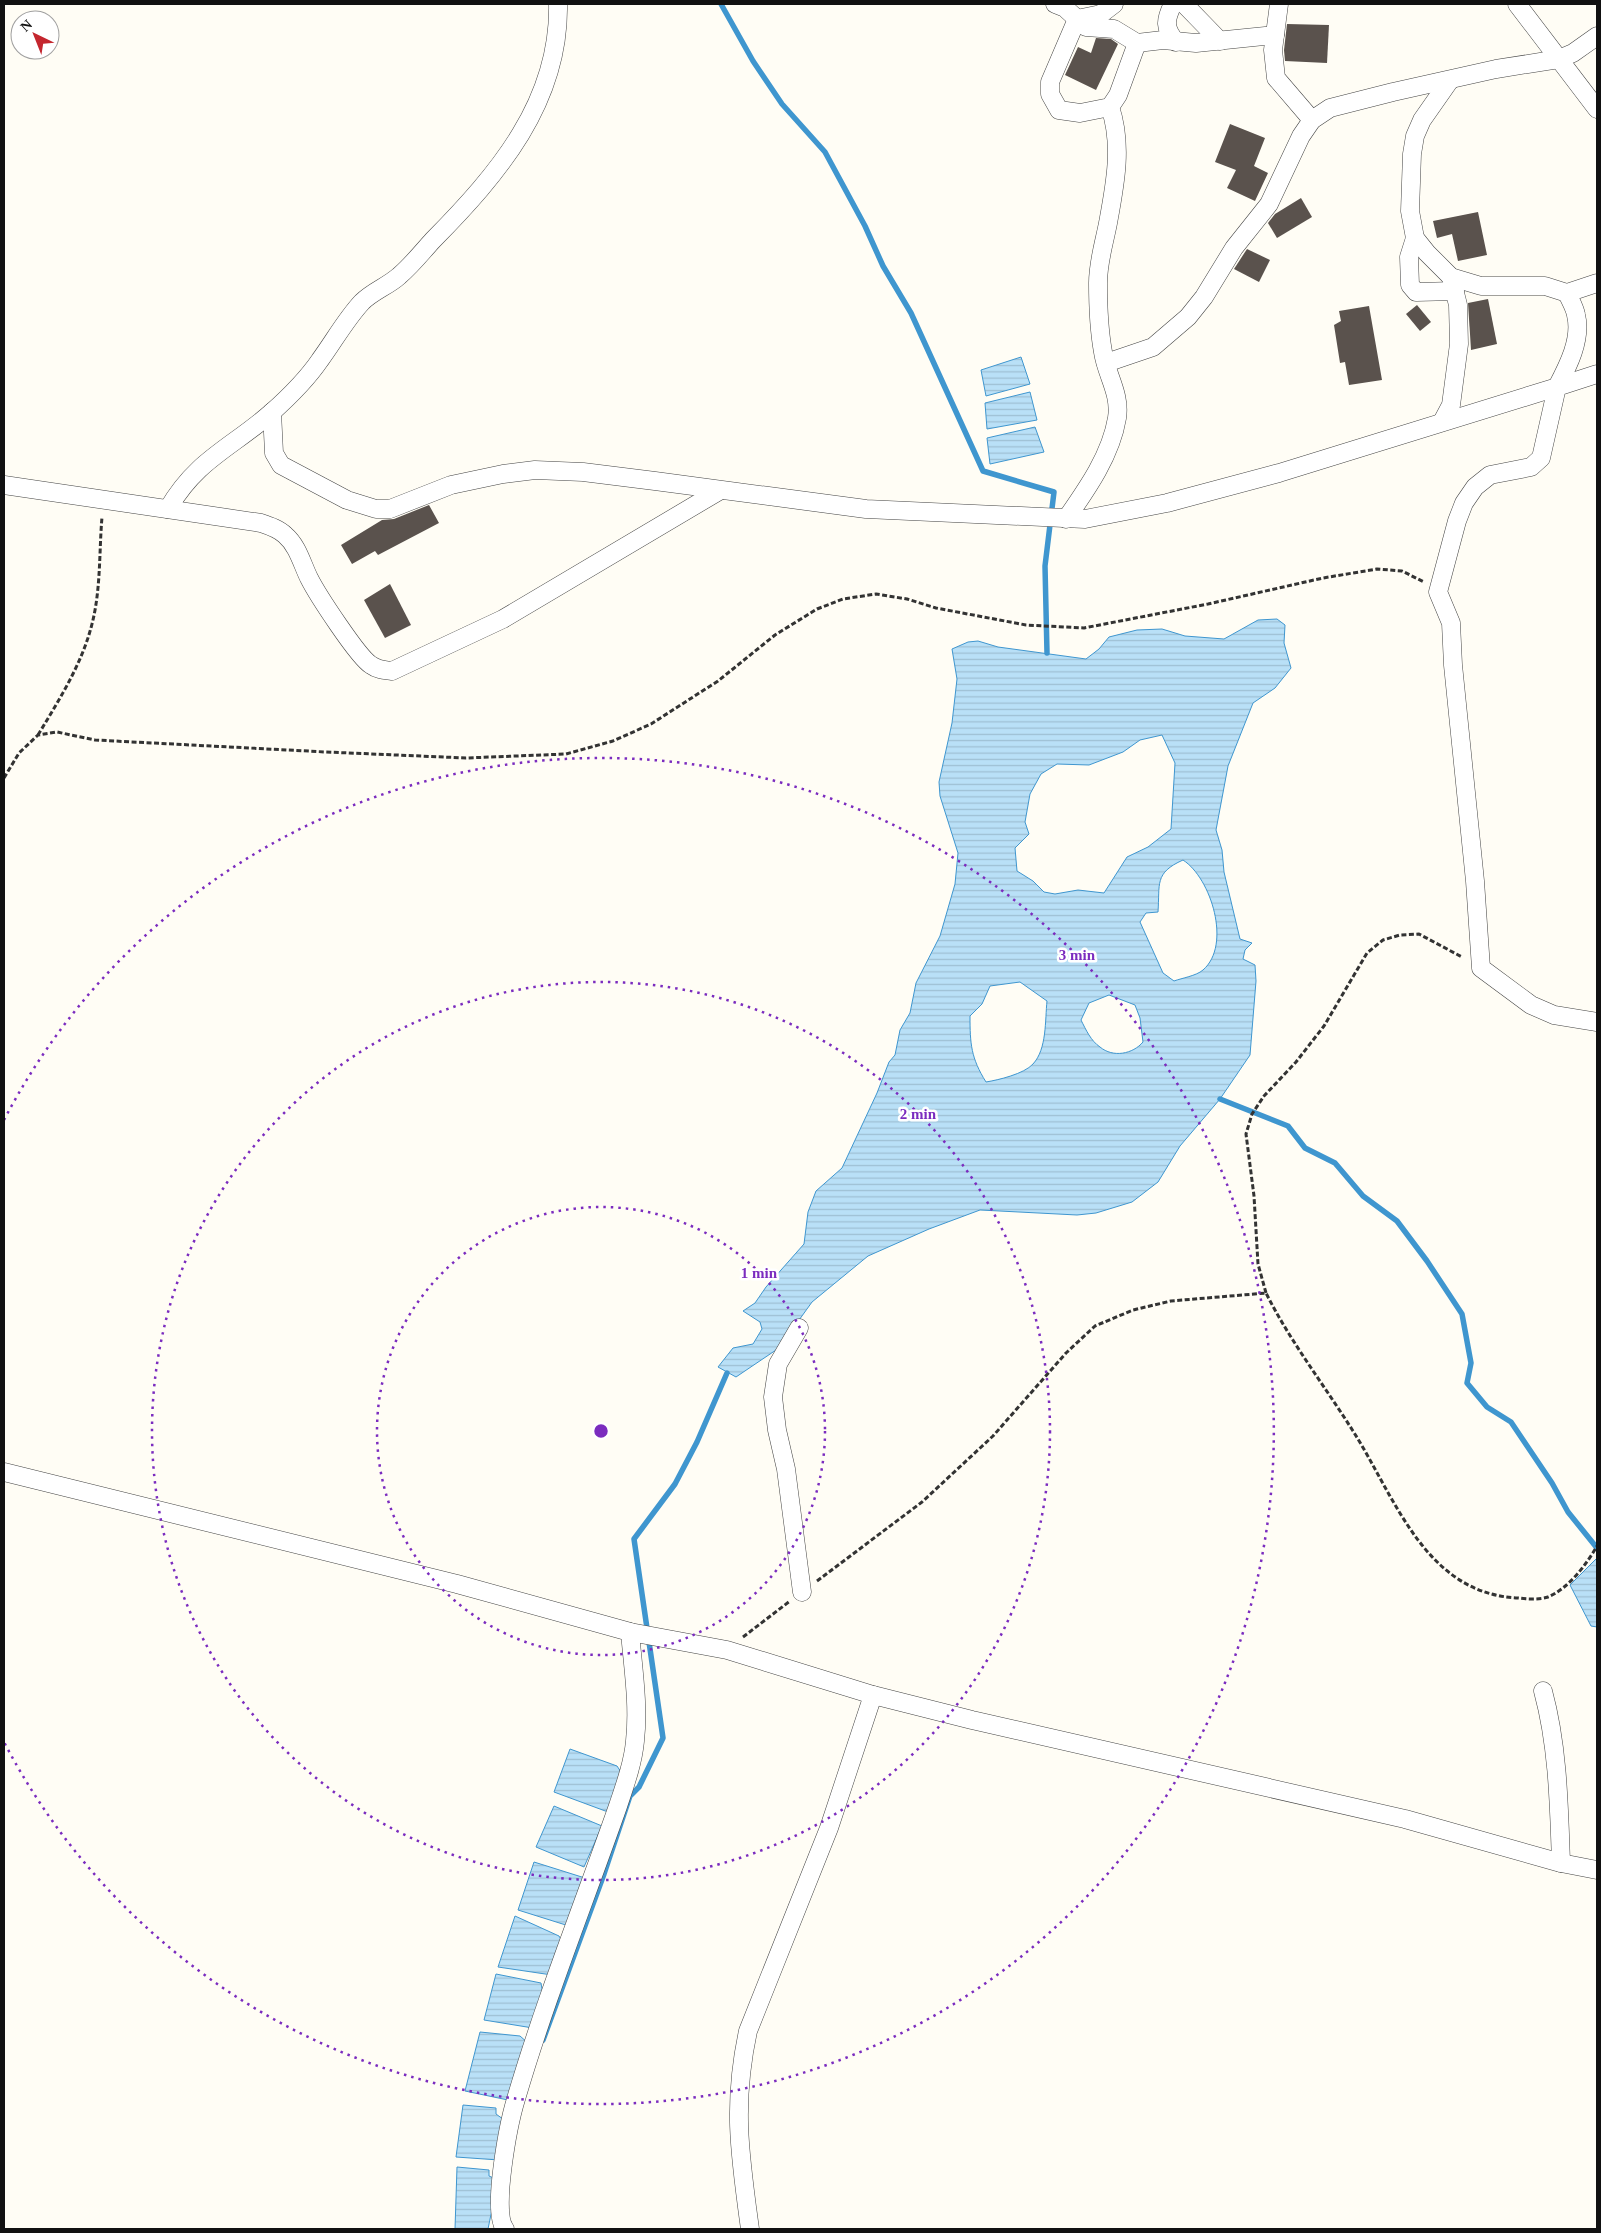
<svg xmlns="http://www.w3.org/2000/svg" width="1601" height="2233" viewBox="0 0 1601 2233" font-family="Georgia,serif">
	<defs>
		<pattern id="water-rules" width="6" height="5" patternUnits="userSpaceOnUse" patternTransform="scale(1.25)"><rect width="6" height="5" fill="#b9e0f7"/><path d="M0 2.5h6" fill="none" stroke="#9ebfd3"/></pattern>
	</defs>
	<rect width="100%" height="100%" fill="#fffdf5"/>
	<!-- water -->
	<g fill="url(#water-rules)" stroke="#3f96cf" fill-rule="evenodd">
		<polygon points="1021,357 1030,384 986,396 981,370"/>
		<polygon points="1030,392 1037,420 987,429 985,403"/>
		<polygon points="1035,427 1044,452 990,464 987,438"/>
		<path d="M1277 619 1285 625 1284 643 1291 668 1275 688 1253 703 1228 766 1216 830 1222 850 1224 872 1240 939 1252 943 1245 950 1243 959 1255 965 1256 981 1250 1055 1220 1099 1180 1146 1158 1182 1132 1202 1096 1213 1077 1215 980 1210 929 1229 868 1256 812 1302 779 1348 736 1377 718 1367 733 1348 753 1344 762 1329 760 1322 743 1311 755 1303 766 1287 804 1244 808 1212 816 1191 842 1168 877 1093 889 1062 895 1055 900 1030 910 1013 916 983 940 936 955 884 958 853 940 796 939 782 952 723 957 679 952 649 968 642 978 641 998 647 1086 659 1099 649 1109 637 1137 630 1162 629 1185 636 1224 639 1258 620ZM1162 735 1175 763 1171 829 1148 847 1127 857 1104 893 1078 890 1055 894 1044 892 1033 881 1017 871 1015 848 1029 834 1025 822 1030 794 1041 774 1057 764 1089 765 1123 752 1140 740ZM1183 860C1211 878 1232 945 1203 970 1196 976 1182 978 1174 981L1163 973 1140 922 1146 913 1158 912C1160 884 1154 873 1183 860ZM1020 982 1047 1001C1045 1020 1047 1049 1033 1064 1024 1074 998 1080 986 1082 971 1058 970 1044 970 1016L982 1004 990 986ZM1109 995 1135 1005 1140 1018 1143 1042C1133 1054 1113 1058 1100 1047 1091 1041 1086 1030 1081 1020L1089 1003Z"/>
		<polygon points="1597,1558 1597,1627 1591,1626 1570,1585"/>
		<polygon points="570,1749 617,1766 621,1772 608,1812 554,1792"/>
		<polygon points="554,1806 602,1826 584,1867 536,1847"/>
		<polygon points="534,1862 585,1878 569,1926 518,1910"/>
		<polygon points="515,1916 559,1936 564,1945 552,1975 498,1967"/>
		<polygon points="496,1974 541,1983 543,1995 533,2028 484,2020"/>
		<polygon points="480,2032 520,2036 528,2043 508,2100 465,2091"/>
		<polygon points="463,2105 496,2108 496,2114 507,2122 499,2160 456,2157"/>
		<polygon points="457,2167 489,2170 489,2176 498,2180 488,2229 455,2229"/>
	</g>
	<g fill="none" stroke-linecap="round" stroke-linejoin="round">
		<!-- stream -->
		<g stroke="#3f96cf" stroke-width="5.5">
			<polyline points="721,4 753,61 782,104 825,152 865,226 883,266 911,313 983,471 1054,492 1045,566 1047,653"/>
			<polyline points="1220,1099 1288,1126 1305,1148 1335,1163 1363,1196 1397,1221 1427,1261 1462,1314 1471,1363 1467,1383 1487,1407 1511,1422 1552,1483 1568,1512 1597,1548"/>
			<polyline points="543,2040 604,1874 630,1796 639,1787 663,1738 634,1539 675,1484 697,1442 727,1373"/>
		</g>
	</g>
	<!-- building -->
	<g fill="#5a524d">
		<polygon points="1287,24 1329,25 1327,63 1285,61 1284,50"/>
		<polygon points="1096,38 1111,39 1118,44 1096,90 1065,75 1078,47 1091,53"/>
		<polygon points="1230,124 1265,138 1254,166 1268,173 1255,201 1227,188 1236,170 1215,162"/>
		<polygon points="1301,198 1312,217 1277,238 1268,223 1275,214"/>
		<polygon points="1478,212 1487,255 1458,261 1452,234 1437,238 1433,221"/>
		<polygon points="1247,249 1270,260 1259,282 1234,269"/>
		<polygon points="1488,299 1497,344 1471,350 1468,303"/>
		<polygon points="1417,305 1431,322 1420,331 1406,314"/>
		<polygon points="1369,306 1382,380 1349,385 1345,362 1340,363 1334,325 1341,321 1339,311"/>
		<polygon points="429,505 439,523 378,555 375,551 352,564 341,545 382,520 394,519"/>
		<polygon points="390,584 411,625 385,638 364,600"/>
	</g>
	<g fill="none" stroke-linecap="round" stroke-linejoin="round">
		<!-- minor casing -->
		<g stroke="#444" stroke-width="19">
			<g id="minor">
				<polyline points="1055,4 1065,8 1086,27 1114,29 1137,43 1163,40 1196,43 1275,35"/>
				<path d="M1173 4C1165 20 1164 28 1176 42"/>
				<polyline points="1184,4 1220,41"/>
				<polyline points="1279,4 1273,50 1276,78 1312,120"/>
				<polyline points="1517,4 1597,109"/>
				<polyline points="1077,19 1050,82 1050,94 1059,110 1080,113 1110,107 1118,95 1137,43"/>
				<polyline points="1077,19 1101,14 1114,4"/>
				<polyline points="1450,80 1422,120 1415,136 1412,154 1410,211 1415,238 1427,253 1451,277 1481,286 1545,286 1567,293 1597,283"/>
				<polyline points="1415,238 1409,257 1410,285 1416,292 1455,291"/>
				<polyline points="1106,363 1153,347 1188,317 1204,297 1234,248 1269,204 1301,136 1312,120 1330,108 1393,92 1496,69 1559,59 1573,53 1597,36"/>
				<polyline points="1597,374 1557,387 1541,458 1531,467 1490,475 1475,487 1464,503 1457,521 1438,592 1451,623 1453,665 1475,881 1481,968 1531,1005 1554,1015 1597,1022"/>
				<path d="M272 412 274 453 281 465 347 500 376 509H390L451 485 503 474 535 470 583 472 655 481 866 509 1085 519 1167 503 1279 473 1557 387C1568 366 1582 339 1576 315 1575 308 1570 300 1567 293"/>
				<polyline points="1442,422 1451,405 1459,344 1458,305 1451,277"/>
				<path d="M4 485 261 523C270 526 279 529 285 535 298 546 302 564 309 578 317 594 358 657 371 665 378 670 384 670 392 671L503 619 719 491"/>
				<path d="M168 509C196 460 231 448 271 413 289 397 307 379 320 360 334 341 346 319 362 302 373 291 388 286 399 276 412 265 422 252 433 240 498 174 560 102 558 4"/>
				<path d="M1066 519C1087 489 1111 455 1117 418 1121 394 1106 374 1103 352 1099 330 1098 305 1098 283 1098 262 1104 244 1108 223 1115 185 1123 145 1110 107"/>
				<polyline points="799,1328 778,1364 773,1397 777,1430 786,1469 802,1592"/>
				<polyline points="4,1472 457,1584 630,1632 727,1650 873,1695 972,1720 1405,1819 1561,1863 1597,1870"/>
				<path d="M1543 1691C1558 1746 1559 1805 1561 1863"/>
				<path d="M505 2229C491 2212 509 2122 516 2099 545 2000 584 1903 618 1806 625 1785 633 1763 635 1741 639 1705 633 1668 630 1632"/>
				<path d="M750 2229C740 2156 732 2105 748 2031L829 1828 873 1695"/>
			</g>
		</g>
		<!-- path -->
		<g stroke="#333" stroke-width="3" stroke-dasharray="5 2.5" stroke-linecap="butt">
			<path d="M38 735C59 700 82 664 92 624 101 589 99 552 102 517"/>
			<polyline points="4,778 19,753 38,735 57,732 95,740 326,752 466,758 566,754 613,741 651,724 718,681 775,635 817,609 843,599 876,594 907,599 936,608 1026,625 1084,628 1208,604 1323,578 1377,569 1402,571 1424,582"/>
			<polyline points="1266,1293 1258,1264 1254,1196 1246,1134 1252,1114 1264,1096 1296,1062 1324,1026 1367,953 1383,940 1400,935 1419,934 1462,957"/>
			<path d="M817 1581 922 1502 993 1436 1066 1353 1095 1326 1133 1310 1171 1301 1266 1293C1290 1341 1324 1385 1353 1431 1395 1497 1425 1594 1518 1598 1526 1599 1539 1600 1548 1597 1569 1588 1586 1565 1597 1546"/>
			<polyline points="743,1637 790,1601"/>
		</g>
		<!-- minor -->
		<use href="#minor" stroke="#fff" stroke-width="18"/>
	</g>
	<!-- distance rings -->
	<g fill="none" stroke="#7b2cbf" stroke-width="2.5" stroke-dasharray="2.5 5">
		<circle cx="601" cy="1431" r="224"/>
		<circle cx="601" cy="1431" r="449"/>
		<path d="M4 1120A673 673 0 1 1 4 1742"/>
	</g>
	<circle cx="601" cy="1431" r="8" fill="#7b2cbf" stroke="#fff" stroke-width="2.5"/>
	<g font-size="15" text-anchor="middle" font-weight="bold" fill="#7b2cbf" stroke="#fff" stroke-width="5" stroke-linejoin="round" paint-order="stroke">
		<text x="1077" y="960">3 min</text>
		<text x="918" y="1119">2 min</text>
		<text x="759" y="1278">1 min</text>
	</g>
	<!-- border -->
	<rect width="1601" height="2233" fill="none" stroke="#111111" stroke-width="10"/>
	<!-- north arrow -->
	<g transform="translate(35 35) rotate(317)"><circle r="24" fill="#ffffff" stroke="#a0a0a0"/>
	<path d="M0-4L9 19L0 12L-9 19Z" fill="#c4262e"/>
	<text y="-8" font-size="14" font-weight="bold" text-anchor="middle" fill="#111111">N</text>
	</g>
</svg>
